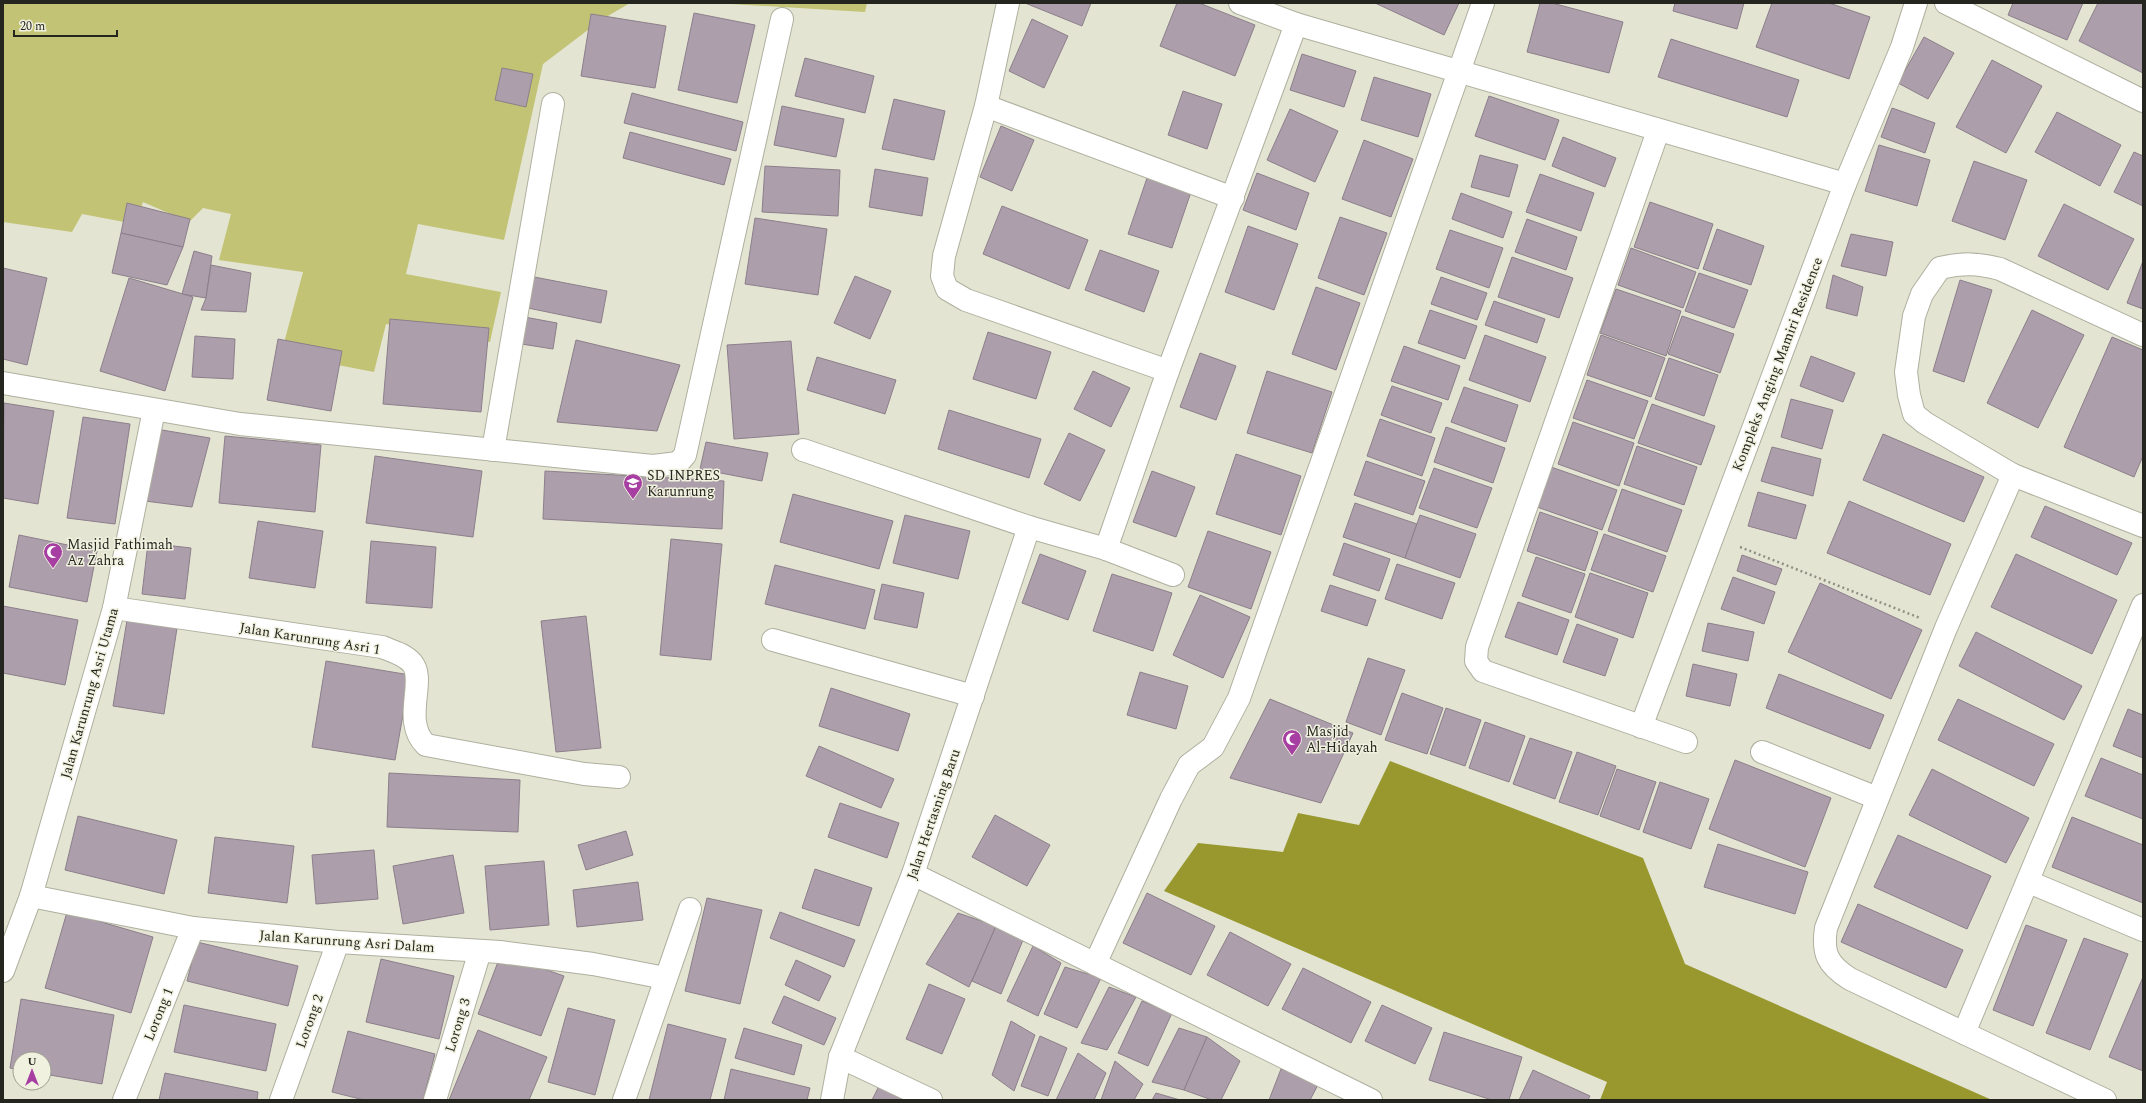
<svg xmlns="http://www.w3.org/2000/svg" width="2146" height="1103" viewBox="0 0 2146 1103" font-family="Spectral,serif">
	<rect width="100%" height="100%" fill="#e3e4d2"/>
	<!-- green -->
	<g fill="#c2c374">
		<polygon points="3,3 630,3 601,20 543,64 504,240 418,224 406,274 501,292 490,342 386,324 374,372 281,354 303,272 219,260 231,214 203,208 189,222 143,202 135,224 82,214 72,232 3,222"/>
		<polygon points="714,3 867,3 865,12"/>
	</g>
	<!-- water -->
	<polygon fill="#98982e" points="1390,761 1643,858 1685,964 1992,1100 1600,1100 1607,1082 1164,891 1198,843 1283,852 1298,813 1359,825"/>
	<!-- building -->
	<g fill="#ac9eaa" stroke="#8c7f8b">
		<polygon points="1025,3 1091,3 1082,26"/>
		<polygon points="1177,3 1199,3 1255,25 1235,76 1160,46"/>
		<polygon points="1375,3 1459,3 1444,35"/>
		<polygon points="1540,3 1552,3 1623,22 1609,73 1527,52"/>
		<polygon points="1675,3 1744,3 1737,29 1673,11"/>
		<polygon points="1772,3 1829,3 1870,17 1849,79 1756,47"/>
		<polygon points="2013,3 2083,3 2067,40 2008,15"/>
		<polygon points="2098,3 2143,3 2143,73 2079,41"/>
		<polygon points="694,13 755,25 737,103 678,90"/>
		<polygon points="591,14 666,26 655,88 581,76"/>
		<polygon points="1032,19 1068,36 1044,88 1009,71"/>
		<polygon points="1924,37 1954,53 1928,99 1898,83"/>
		<polygon points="1671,39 1799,80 1787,117 1658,77"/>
		<polygon points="1302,54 1356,71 1344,107 1290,90"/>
		<polygon points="805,58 874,76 865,113 795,96"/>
		<polygon points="1992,60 2042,86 2006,153 1956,127"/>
		<polygon points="502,68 533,74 526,107 495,100"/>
		<polygon points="1374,77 1431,94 1418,137 1361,120"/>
		<polygon points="1183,91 1222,104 1207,149 1168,135"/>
		<polygon points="632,93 743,122 736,151 624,123"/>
		<polygon points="1489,96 1559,120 1545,160 1475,136"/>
		<polygon points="894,99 945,111 934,160 882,149"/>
		<polygon points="782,106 844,119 836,157 774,145"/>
		<polygon points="1892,108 1935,123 1925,153 1881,137"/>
		<polygon points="1290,109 1338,131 1315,182 1267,160"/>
		<polygon points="2057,112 2121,145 2100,186 2035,152"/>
		<polygon points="1001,126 1034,140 1012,191 980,177"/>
		<polygon points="630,132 731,159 724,185 623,158"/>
		<polygon points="1563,137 1616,158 1605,187 1552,166"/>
		<polygon points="1364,140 1413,159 1391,217 1342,199"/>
		<polygon points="1879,145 1930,160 1917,206 1865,191"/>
		<polygon points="2134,152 2143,156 2143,206 2114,192"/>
		<polygon points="1480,155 1518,165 1509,197 1471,187"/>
		<polygon points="1974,161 2027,180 2005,240 1952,221"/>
		<polygon points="765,166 840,170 838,216 762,212"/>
		<polygon points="875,169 928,178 922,216 869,207"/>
		<polygon points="1257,173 1309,193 1296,230 1243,210"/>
		<polygon points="1540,174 1594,193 1581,231 1526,212"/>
		<polygon points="1148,175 1192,189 1172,248 1128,234"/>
		<polygon points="1461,193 1512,212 1503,238 1452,219"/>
		<polygon points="1650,202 1713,224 1698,269 1634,247"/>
		<polygon points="127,203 190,219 183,247 121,233"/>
		<polygon points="2064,204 2134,239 2108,290 2038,256"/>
		<polygon points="1002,206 1088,240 1069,289 983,254"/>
		<polygon points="1340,217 1387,233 1364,295 1318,278"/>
		<polygon points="755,218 827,229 818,295 745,284"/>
		<polygon points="1527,219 1577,237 1566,270 1515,252"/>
		<polygon points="1248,226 1298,244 1274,310 1225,292"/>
		<polygon points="1717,229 1764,246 1751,285 1703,269"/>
		<polygon points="1450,230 1503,248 1489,288 1436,269"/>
		<polygon points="121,233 183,247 167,285 112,273"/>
		<polygon points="1851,234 1893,242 1886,276 1841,266"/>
		<polygon points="1631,248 1696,272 1683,308 1618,285"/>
		<polygon points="1100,250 1159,271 1144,312 1085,290"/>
		<polygon points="194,251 212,256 206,298 182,294"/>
		<polygon points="1512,257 1573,278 1559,318 1498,297"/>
		<polygon points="2143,261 2143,309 2127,303"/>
		<polygon points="211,265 251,273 246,312 201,310 206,298"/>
		<polygon points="3,268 47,278 27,365 3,359"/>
		<polygon points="1699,273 1748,290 1734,328 1685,311"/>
		<polygon points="1833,275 1863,287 1857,316 1826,308"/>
		<polygon points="529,276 607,291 601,323 523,307"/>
		<polygon points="855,276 891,291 870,339 834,323"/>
		<polygon points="1441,277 1487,293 1477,320 1431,304"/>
		<polygon points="129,278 193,297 165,391 100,371"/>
		<polygon points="1960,280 1992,290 1964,382 1933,371"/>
		<polygon points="1316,287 1360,303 1336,370 1292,354"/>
		<polygon points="1616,289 1681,311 1666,356 1600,333"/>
		<polygon points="1494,301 1545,319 1537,343 1485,325"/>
		<polygon points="1430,310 1477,326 1465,359 1418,343"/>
		<polygon points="2032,310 2084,335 2038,428 1987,403"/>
		<polygon points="519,316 557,323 553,349 515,343"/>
		<polygon points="1682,316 1734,334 1720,373 1668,354"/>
		<polygon points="390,319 489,328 481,412 383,404"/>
		<polygon points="988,332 1051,352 1036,399 973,379"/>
		<polygon points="1485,335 1546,357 1530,402 1469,380"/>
		<polygon points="1601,335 1665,358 1651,397 1587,375"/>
		<polygon points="195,336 235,339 233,379 192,377"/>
		<polygon points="2112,337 2143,350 2143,456 2134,477 2064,447"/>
		<polygon points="278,339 342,351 331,411 267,400"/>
		<polygon points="576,340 680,365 657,431 557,422"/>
		<polygon points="791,341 799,434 734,439 727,345"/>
		<polygon points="1404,346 1460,366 1448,400 1391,381"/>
		<polygon points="1200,353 1236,366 1216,420 1180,407"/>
		<polygon points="1811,356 1855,373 1843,402 1800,386"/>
		<polygon points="817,357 896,380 885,414 807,390"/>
		<polygon points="1669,358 1718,375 1704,416 1655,399"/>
		<polygon points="1093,371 1130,388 1111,427 1074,409"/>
		<polygon points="1267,371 1332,392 1312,453 1247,433"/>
		<polygon points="1587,380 1648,401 1634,439 1573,418"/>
		<polygon points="1392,386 1442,403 1431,433 1381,415"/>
		<polygon points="1464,387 1518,405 1506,442 1451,422"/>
		<polygon points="1791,399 1833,410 1822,449 1781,437"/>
		<polygon points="4,403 54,411 38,504 3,498"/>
		<polygon points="1652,404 1715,426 1701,465 1638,443"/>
		<polygon points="949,410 1041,439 1029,478 938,449"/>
		<polygon points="83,417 130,424 115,524 67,518"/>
		<polygon points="1380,419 1435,438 1422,476 1367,456"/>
		<polygon points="1573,422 1634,443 1619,486 1558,464"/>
		<polygon points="1446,427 1505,448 1493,483 1434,462"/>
		<polygon points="156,429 210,438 192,507 137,500"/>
		<polygon points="1069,433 1105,450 1080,501 1044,484"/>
		<polygon points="1883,434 1984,477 1964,522 1863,480"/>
		<polygon points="225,436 321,445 315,512 219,503"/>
		<polygon points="706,442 768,453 762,481 700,469"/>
		<polygon points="1637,446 1697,467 1684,505 1624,484"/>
		<polygon points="1772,447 1821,459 1813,496 1761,481"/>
		<polygon points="1236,454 1301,476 1281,535 1216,514"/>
		<polygon points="375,456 482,471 473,537 366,523"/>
		<polygon points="1366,461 1425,481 1413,515 1354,495"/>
		<polygon points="1551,467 1617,490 1602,530 1537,507"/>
		<polygon points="1434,468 1492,488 1477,528 1419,508"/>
		<polygon points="545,471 724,481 722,529 543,519"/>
		<polygon points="1152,471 1195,487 1176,537 1133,522"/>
		<polygon points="1622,489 1682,510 1667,552 1608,531"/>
		<polygon points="1758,492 1806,505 1796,539 1748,526"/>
		<polygon points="793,494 893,521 879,569 780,542"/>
		<polygon points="1849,501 1951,544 1930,595 1827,553"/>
		<polygon points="1355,503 1417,524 1405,558 1343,537"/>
		<polygon points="2045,506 2132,543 2117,575 2031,537"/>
		<polygon points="1540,512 1598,532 1585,571 1527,551"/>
		<polygon points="905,515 970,531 958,579 893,563"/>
		<polygon points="1420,515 1476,534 1460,578 1405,558"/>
		<polygon points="258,521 323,531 315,588 249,578"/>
		<polygon points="1208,531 1271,552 1251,609 1188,587"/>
		<polygon points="1604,534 1666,556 1653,592 1591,570"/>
		<polygon points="19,535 97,551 87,602 9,587"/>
		<polygon points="671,539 722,544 711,660 660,655"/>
		<polygon points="371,541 436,547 432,608 366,603"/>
		<polygon points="148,543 191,548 185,599 142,594"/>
		<polygon points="1344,543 1390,559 1379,591 1333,575"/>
		<polygon points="1040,554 1086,571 1068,620 1022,603"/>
		<polygon points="2016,554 2117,600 2092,654 1991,607"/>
		<polygon points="1742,555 1782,569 1776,585 1737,571"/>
		<polygon points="1536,557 1585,574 1571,613 1522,596"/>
		<polygon points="1397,564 1455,583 1442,619 1385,599"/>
		<polygon points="775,565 875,590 865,629 765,604"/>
		<polygon points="1590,573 1648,593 1633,638 1575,617"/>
		<polygon points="1112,574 1172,593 1153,651 1093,631"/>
		<polygon points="1733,577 1775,592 1764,624 1721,609"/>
		<polygon points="1820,583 1922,630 1891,699 1788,652"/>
		<polygon points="882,584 924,593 917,628 874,619"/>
		<polygon points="1330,585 1376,600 1367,626 1321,611"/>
		<polygon points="1200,595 1250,617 1223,678 1173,655"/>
		<polygon points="1518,602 1569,620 1557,655 1505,637"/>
		<polygon points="3,606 78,620 65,685 3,673"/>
		<polygon points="586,616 601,748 556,752 541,621"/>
		<polygon points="127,620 177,628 164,714 113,706"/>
		<polygon points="1708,623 1754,632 1748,661 1702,651"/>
		<polygon points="1577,624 1618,639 1605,676 1563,662"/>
		<polygon points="1976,632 2082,686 2064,720 1959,666"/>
		<polygon points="1368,658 1405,670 1381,735 1346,722"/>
		<polygon points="326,661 410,675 395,760 312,747"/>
		<polygon points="1693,664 1737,674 1730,706 1686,696"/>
		<polygon points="1140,672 1188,686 1176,729 1127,715"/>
		<polygon points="1779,674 1884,715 1870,749 1766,708"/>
		<polygon points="831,688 910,714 898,751 819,726"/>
		<polygon points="1402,693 1443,708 1427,754 1385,740"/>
		<polygon points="1270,699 1353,733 1321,803 1230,778"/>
		<polygon points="1958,699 2054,744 2034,786 1938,740"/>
		<polygon points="1446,708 1481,720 1465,766 1430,754"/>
		<polygon points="2128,709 2143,715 2143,758 2113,746"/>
		<polygon points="1485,722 1525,736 1509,782 1469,768"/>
		<polygon points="1530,738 1572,752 1555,799 1513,784"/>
		<polygon points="819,746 894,779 881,808 806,776"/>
		<polygon points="1577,752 1616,766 1598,815 1559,802"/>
		<polygon points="2101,758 2143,775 2143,819 2085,796"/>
		<polygon points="1735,760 1831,798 1805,867 1709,829"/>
		<polygon points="1617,769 1656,782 1639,830 1600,816"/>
		<polygon points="1932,769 2029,818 2006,863 1909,815"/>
		<polygon points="389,773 520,780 518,832 387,827"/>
		<polygon points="1660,782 1709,799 1691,849 1643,832"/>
		<polygon points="840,803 899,823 887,858 828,837"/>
		<polygon points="995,815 1050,845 1027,886 972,857"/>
		<polygon points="78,816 177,840 164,894 65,870"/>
		<polygon points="2072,817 2143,845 2143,903 2052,867"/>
		<polygon points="626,831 633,855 586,870 578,845"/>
		<polygon points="1898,835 1991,876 1967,929 1874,887"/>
		<polygon points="215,837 294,846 287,903 208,893"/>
		<polygon points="1718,844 1808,872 1795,914 1704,887"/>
		<polygon points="374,850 378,899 316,904 312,855"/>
		<polygon points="453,855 464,913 403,924 393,866"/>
		<polygon points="544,861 549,925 490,930 485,866"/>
		<polygon points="815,869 872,888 859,926 802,908"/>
		<polygon points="638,882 643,920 577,927 573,890"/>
		<polygon points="1147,893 1215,926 1191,975 1123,943"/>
		<polygon points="707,898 762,910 740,1004 685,991"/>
		<polygon points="1858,904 1963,950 1946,988 1841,942"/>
		<polygon points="67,912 153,937 131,1013 45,988"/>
		<polygon points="780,912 855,940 844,967 770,938"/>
		<polygon points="958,913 996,926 969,987 926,964"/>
		<polygon points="2026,925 2067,940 2033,1026 1993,1010"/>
		<polygon points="996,926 1023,940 1001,994 972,981"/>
		<polygon points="1230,932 1291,964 1268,1006 1207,975"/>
		<polygon points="2084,938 2128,954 2090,1050 2046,1033"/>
		<polygon points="197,942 298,966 288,1006 187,981"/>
		<polygon points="1033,946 1061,963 1038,1016 1007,1001"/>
		<polygon points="501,954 564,976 541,1036 478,1014"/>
		<polygon points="381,959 454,976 439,1039 366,1022"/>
		<polygon points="796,960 831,976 819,1001 785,985"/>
		<polygon points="1065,967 1101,978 1077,1028 1044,1014"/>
		<polygon points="1303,968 1371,1002 1351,1043 1282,1009"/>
		<polygon points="2143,977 2143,1071 2109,1057"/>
		<polygon points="929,984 965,999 942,1054 906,1039"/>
		<polygon points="1109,987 1136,997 1107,1050 1081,1043"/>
		<polygon points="784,996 836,1018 824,1045 772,1023"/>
		<polygon points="21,999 114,1015 102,1084 44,1074 44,1059 20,1059 20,1070 10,1068"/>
		<polygon points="1142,1001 1172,1013 1148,1066 1118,1053"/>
		<polygon points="184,1005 276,1024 266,1071 174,1052"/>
		<polygon points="1382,1005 1432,1028 1415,1064 1365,1041"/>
		<polygon points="568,1008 615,1020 595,1095 548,1082"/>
		<polygon points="1011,1021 1035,1035 1014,1091 992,1075"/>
		<polygon points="668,1024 726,1039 710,1100 649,1100"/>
		<polygon points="744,1028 802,1045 794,1075 735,1058"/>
		<polygon points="1179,1028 1207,1037 1184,1090 1152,1082"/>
		<polygon points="478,1030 547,1057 529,1100 449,1100"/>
		<polygon points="348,1031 435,1054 423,1100 364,1100 332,1092"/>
		<polygon points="1444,1032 1522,1057 1509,1100 1492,1100 1429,1080"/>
		<polygon points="1040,1036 1067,1048 1048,1096 1021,1086"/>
		<polygon points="1207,1037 1240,1061 1221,1100 1212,1100 1184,1090"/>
		<polygon points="1078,1053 1106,1073 1094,1100 1056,1100"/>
		<polygon points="1115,1061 1143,1084 1134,1100 1101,1100"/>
		<polygon points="731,1069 810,1088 807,1100 724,1100"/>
		<polygon points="1281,1069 1320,1081 1310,1100 1269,1100"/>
		<polygon points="1533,1070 1590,1096 1588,1100 1519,1100"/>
		<polygon points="165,1073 258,1092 257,1100 159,1100"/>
		<polygon points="881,1082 913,1100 872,1100"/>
		<polygon points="1156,1093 1180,1100 1152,1100"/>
	</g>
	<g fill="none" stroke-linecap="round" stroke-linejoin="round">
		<!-- minor casing -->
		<g stroke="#afb09f" stroke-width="24">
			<g id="minor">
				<polyline points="1008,3 986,106 944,256 942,276 947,289 966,300 1168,371"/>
				<polyline points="1240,3 1296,24 1845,184"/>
				<polyline points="1946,3 2143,101"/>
				<polyline points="986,106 1233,198"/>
				<polyline points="1658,131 1477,647 1476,661 1483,671 1686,742"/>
				<polyline points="3,383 240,424 653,466 678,463 685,455 782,19"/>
				<polyline points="493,450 553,104"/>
				<polyline points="803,450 1029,527 1106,549 1173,575"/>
				<polyline points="2013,475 2143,526"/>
				<polyline points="1106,549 1168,371 1296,24"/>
				<path d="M114 608 382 647C392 651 404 654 412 663 427 680 401 721 426 745L584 774 619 777"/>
				<polyline points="773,640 973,696"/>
				<polyline points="1641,727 1845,184 1902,47 1916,3"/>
				<polyline points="1762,752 1877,798"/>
				<polyline points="913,874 1371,1100"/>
				<polyline points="2029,882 2143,930"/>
				<polyline points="31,896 193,928 338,942 500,952 593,964 665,978"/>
				<polyline points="1095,964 1171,799 1189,765 1213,747 1239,698 1483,3"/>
				<polyline points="3,971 31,896 114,608 154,410"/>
				<path d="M1964 1033 1850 979C1828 965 1822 954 1826 928L1946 628 2013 475 1925 423 1914 414 1909 395 1906 372 1914 316 1922 294 1940 268C1963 263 1977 263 2000 269L2143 335"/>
				<polyline points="840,1057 931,1100"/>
				<polyline points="124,1100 193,928"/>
				<polyline points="281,1100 338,942"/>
				<polyline points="435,1100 480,951"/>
				<polyline points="624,1100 690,909"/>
				<polyline points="832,1100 840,1057 913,874 1029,527"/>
				<polyline points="2105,1100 1964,1033 2143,605"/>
			</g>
		</g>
		<!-- path -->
		<polyline stroke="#909084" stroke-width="2.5" stroke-dasharray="2 3" stroke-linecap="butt" points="1740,547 1920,618"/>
		<!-- minor -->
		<use href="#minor" stroke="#fff" stroke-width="22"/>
	</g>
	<!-- icons -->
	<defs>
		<g id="school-pin" transform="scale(1)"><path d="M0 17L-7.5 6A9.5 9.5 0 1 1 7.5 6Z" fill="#a73fa2" stroke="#f0f1df"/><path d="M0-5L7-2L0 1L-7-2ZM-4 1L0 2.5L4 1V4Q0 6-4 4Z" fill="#fff"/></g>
		<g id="mosque-pin" transform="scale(1)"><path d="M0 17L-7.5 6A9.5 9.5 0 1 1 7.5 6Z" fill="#a73fa2" stroke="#f0f1df"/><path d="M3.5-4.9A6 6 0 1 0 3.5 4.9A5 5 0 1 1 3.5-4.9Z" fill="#fff"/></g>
	</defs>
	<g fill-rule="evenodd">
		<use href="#school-pin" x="633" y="483"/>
		<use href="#mosque-pin" x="53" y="552"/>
		<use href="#mosque-pin" x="1292" y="739"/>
	</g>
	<g text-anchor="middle" stroke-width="3" stroke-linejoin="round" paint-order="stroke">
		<!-- street labels -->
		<g font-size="14" fill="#25251f" stroke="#f0f1df">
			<text transform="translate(1777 364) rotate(-69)" y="5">Kompleks Anging Mamiri Residence</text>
			<text transform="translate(310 638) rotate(9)" y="5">Jalan Karunrung Asri 1</text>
			<text transform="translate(89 693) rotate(-74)" y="5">Jalan Karunrung Asri Utama</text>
			<text transform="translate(933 814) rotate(-71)" y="5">Jalan Hertasning Baru</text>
			<text transform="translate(347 941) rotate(4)" y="5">Jalan Karunrung Asri Dalam</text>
			<text transform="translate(158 1014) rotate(-68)" y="5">Lorong 1</text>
			<text transform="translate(309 1021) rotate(-70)" y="5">Lorong 2</text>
			<text transform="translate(457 1025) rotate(-73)" y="5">Lorong 3</text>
		</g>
		<!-- poi labels -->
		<g font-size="14" fill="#25251f" stroke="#f0f1df" text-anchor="start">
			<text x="647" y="480">SD INPRES<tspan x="647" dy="16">Karunrung</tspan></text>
			<text x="67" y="549">Masjid Fathimah<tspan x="67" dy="16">Az Zahra</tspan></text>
			<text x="1306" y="736">Masjid<tspan x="1306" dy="16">Al-Hidayah</tspan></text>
		</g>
	</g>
	<!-- border -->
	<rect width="2146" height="1103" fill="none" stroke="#25251f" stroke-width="8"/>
	<!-- north arrow -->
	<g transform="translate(32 1071)"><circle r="19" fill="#f0f1df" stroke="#9f9f92"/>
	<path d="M0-3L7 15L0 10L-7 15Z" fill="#a73fa2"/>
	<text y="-6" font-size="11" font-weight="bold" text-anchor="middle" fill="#25251f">U</text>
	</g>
	<!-- scale -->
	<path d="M14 30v6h103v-6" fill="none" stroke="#25251f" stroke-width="2"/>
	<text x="20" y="30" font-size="12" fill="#25251f" stroke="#f0f1df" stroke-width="3" paint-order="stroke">20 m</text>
</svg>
